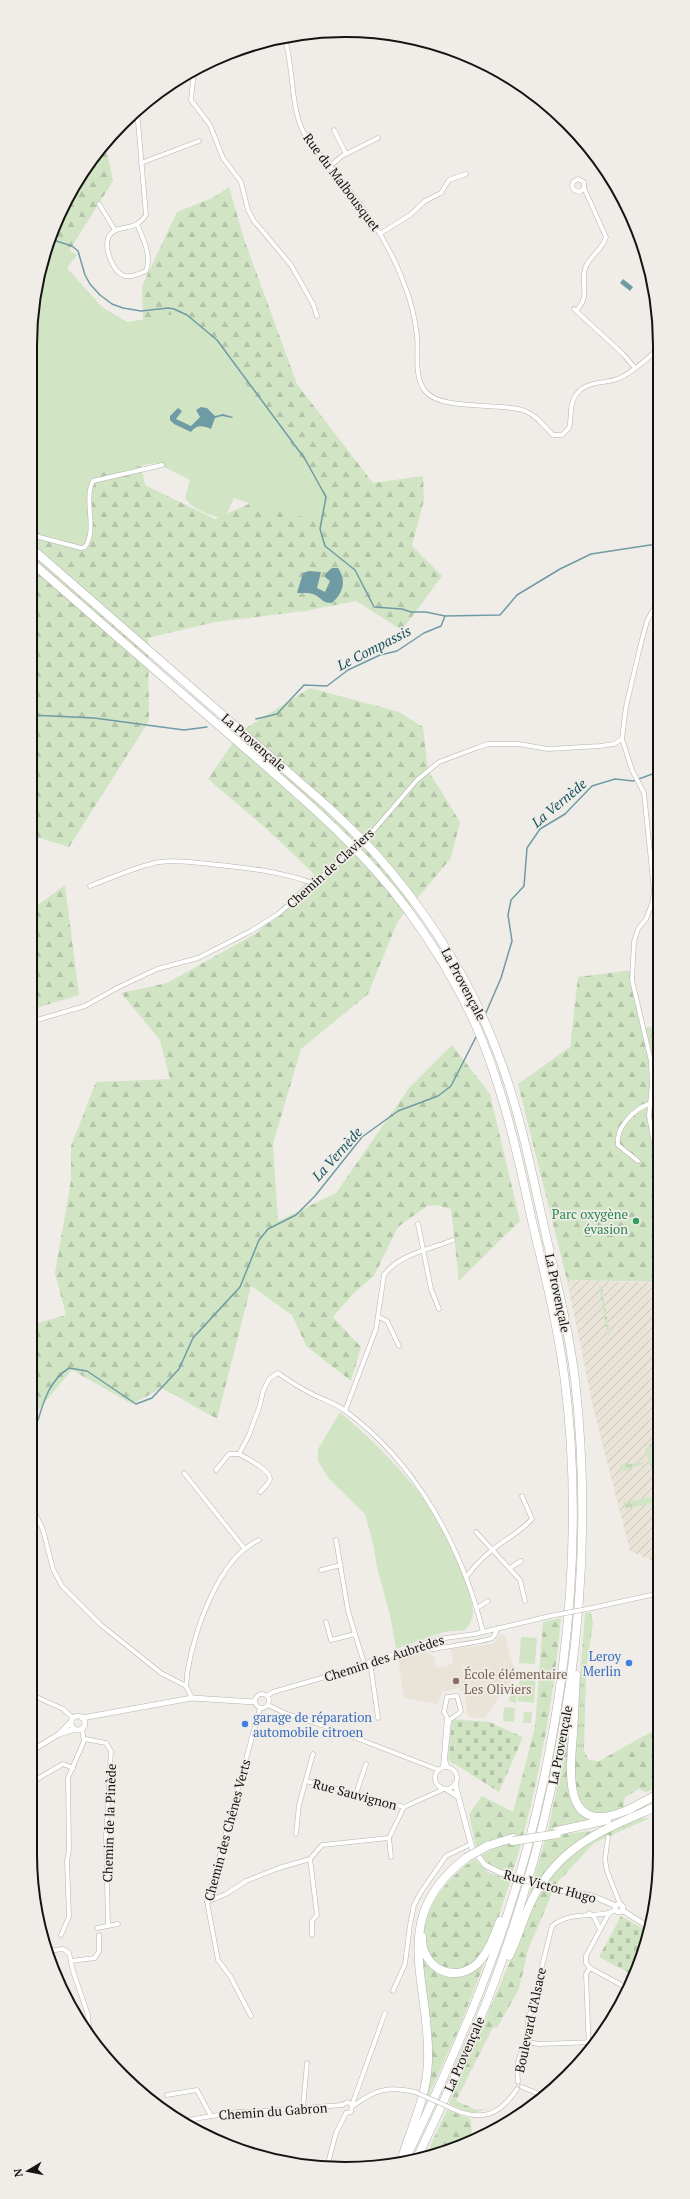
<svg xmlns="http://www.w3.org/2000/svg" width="690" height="2199" viewBox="0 0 690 2199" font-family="'PT Serif',serif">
	<defs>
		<pattern id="industrial-furrows" width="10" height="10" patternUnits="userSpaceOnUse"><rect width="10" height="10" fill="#e9e4d7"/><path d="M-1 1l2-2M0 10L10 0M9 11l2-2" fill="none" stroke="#c7c3b8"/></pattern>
		<pattern id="grass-tufts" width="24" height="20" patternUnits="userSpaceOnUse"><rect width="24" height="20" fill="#d1e5c5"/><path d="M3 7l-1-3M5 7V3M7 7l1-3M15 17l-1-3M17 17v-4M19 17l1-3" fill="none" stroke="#b3c4a8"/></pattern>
		<pattern id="forest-firs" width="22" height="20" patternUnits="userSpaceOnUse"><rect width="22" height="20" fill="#d1e5c5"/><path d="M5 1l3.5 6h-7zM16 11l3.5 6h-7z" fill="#b3c4a8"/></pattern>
		<pattern id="cemetery-stones" width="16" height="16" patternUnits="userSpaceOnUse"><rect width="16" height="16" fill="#d1e5c5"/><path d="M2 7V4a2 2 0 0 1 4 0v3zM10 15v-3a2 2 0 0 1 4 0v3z" fill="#b3c4a8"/></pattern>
		<pattern id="garden-dots" width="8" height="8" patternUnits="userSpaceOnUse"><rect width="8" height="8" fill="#d1e5c5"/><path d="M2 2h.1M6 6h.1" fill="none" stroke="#b3c4a8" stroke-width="1.8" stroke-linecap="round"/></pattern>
	</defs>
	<rect width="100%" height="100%" fill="#f0ede8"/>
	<!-- built -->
	<polygon fill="#e9e4d7" points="500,1634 505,1635 515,1674 484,1719 468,1717 464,1692 458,1688 442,1692 438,1704 404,1698 398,1659 424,1650 434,1657 436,1668 453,1664 451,1649 493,1644"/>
	<!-- industrial -->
	<polygon fill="url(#industrial-furrows)" points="567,1280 659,1283 660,1564 630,1551 593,1407"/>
	<!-- grass -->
	<g fill="url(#grass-tufts)">
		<polygon points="659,1441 659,1445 652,1454 659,1461 659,1471 653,1473 645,1450 652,1442"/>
		<polygon points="643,1462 643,1464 621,1472 620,1465"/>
		<polygon points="659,1496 659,1502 625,1509 624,1503 643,1498"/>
		<polygon points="591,1612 593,1623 586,1673 584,1751 576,1759 573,1766 585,1613"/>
	</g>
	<!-- forest -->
	<g fill="url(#forest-firs)">
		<polygon points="105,143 113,181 69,251 36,283 54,224 83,170"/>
		<polygon points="229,187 244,239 297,384 373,483 423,476 424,500 412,546 442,576 402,630 356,601 305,611 215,622 148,638 149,721 69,847 30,835 30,385 133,421 145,485 215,519 251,503 143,329 142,286 177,212 214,197"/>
		<polygon points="310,688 399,712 423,727 428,770 460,822 451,858 398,921 368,994 301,1049 273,1144 278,1221 336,1193 409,1088 452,1045 490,1094 520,1221 459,1281 451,1209 436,1205 427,1206 398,1227 374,1276 356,1291 333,1317 361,1347 351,1381 306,1346 292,1315 251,1286 217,1419 162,1388 132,1404 72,1370 30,1420 30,1325 66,1315 55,1273 71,1180 71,1146 96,1082 170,1079 160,1040 121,993 167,983 257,933 314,874 270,832 208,779 241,731"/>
		<polygon points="65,885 79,995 30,1010 30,911"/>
		<polygon points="631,970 643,1028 659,1026 659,1282 567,1280 518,1084 570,1047 578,977"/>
		<path d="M561 1618C552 1715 534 1810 503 1903 497 1921 487 1956 470 1966 465 1970 455 1970 449 1971L430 1959C428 1952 425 1945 424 1938 421 1908 452 1873 475 1859L488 1872 501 1877 503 1871 489 1864 480 1856 495 1848 512 1843 492 1841 476 1847 469 1814 482 1796 513 1812 535 1727 543 1622Z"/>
		<polygon points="660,1727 660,1786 647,1792 639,1789 625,1797 623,1808 599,1815 586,1809 577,1796 573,1766 576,1759 584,1751 589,1760 599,1761"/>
		<polygon points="569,1728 571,1797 600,1820 553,1829 552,1836 597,1830 583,1839 526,1906 549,1826"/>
		<polygon points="640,1818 650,1818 594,1843 556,1884 528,1950 519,1989 497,2028 493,2027 456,2101 477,2110 492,2108 472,2113 449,2104 540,1891 562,1863 597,1835"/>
		<polygon points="423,1955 445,1975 486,1959 458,2031 423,2108 426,2091"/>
		<polygon points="447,2110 471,2119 472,2138 424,2159"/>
	</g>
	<!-- cemetery -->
	<g fill="url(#cemetery-stones)">
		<polygon points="452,1719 489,1722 523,1737 499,1792 448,1760"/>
		<polygon points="621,1916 649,1932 635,1976 599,1957"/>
	</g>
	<!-- park -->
	<g fill="#d1e5c5">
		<path d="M50 238 77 255 67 268 102 307 127 322 176 314 193 325 203 327 294 448 327 500 318 520 265 509 234 498 225 519C211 516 193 510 185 498L190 480 156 463 93 474 87 486V542L80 547 30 529V345L36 283Z"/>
		<path d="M340 1412C367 1435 393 1460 415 1488 435 1512 473 1582 473 1613 473 1619 469 1626 465 1630L444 1632 396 1649 390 1615 377 1568 373 1543 365 1514 329 1479 318 1461V1449Z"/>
		<polygon points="521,1637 537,1638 535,1664 519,1663"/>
		<polygon points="520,1673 536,1674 534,1703 518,1701"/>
		<polygon points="511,1688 518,1689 516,1703 509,1701"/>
		<polygon points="504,1707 515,1708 514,1722 503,1721"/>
		<polygon points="524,1712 532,1712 531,1723 523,1723"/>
	</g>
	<!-- garden -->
	<polygon fill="url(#garden-dots)" points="602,1286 610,1337 607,1333 599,1287"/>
	<!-- water -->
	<g fill="#6f9ba4">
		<polygon points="623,279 633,287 630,291 620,283"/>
		<path d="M201 407 207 408 215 416 223 414 233 417 232 418 222 416 215 418 211 429C203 426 197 424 191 432L174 424 170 420V416L178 408 182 411 176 419 191 426 200 417 196 410Z"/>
		<path d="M332 568H338C347 581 343 593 332 603 323 603 323 600 317 596 312 592 303 593 297 593L303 573 309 571 321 572 317 588 325 592 330 581 325 577V574Z"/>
	</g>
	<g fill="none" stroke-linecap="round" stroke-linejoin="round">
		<!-- stream -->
		<g stroke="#6f9ba4" stroke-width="1.5">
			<polyline points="50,239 72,246 78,251 85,275 90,284 100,295 112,304 123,308 141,311 168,308 174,309 187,315 217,340 305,459 326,497 320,529 325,546 355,570 374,607 402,609 411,612 426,612 445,616 500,615 517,595 560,569 591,554 650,545 658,545"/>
			<polyline points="30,715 94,718 184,730 207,727"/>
			<polyline points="256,719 277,714 304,685 327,686 348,670 380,655 397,651 424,633 441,626 445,616"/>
			<polyline points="485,1015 501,978 512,941 508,915 511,900 524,886 527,848 540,829 565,814 592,786 615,779 633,781 658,772"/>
			<path d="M30 1425 38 1420C44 1400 50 1380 69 1368L87 1371 136 1404 152 1398 179 1369 193 1338 240 1287 259 1240 268 1229 296 1215 315 1196 362 1137 398 1111 438 1096 451 1086 477 1035"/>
		</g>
		<!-- minor casing -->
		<g stroke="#b5b3ae" stroke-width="5">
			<g id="minor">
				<path d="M284 36C294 65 290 108 304 133 314 150 330 165 342 181 367 211 389 243 403 281 410 298 415 317 417 336 419 354 413 377 426 392 442 411 503 402 525 411 537 416 544 426 553 435H562L569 428C572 418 569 408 574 398 584 379 604 385 620 378 634 371 646 360 657 350"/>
				<polyline points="194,70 191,100 210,125 223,158 241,182 248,210 254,221 291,265 313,304 317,316"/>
				<polyline points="334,130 346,154"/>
				<polyline points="141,163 199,141"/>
				<polyline points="330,166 342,156 378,138"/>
				<polyline points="99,204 115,230"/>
				<path d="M137 224C143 239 152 255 146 271 139 274 133 277 125 276 113 273 103 247 109 236 115 226 129 229 137 224 140 222 144 218 146 215L137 110"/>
				<polyline points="381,233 410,215 425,201 441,193 449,180 466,174"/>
				<polyline points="574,309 623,354 635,368"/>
				<path d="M576 311C592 295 579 282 586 266 591 255 603 249 606 237L584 188V182L578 179 573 182 572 186 574 190 580 192 584 188"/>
				<path d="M30 531 39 537 81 548 85 547C98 529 83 500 93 481L162 465"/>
				<polyline points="658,601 647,621 640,647 626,707 622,739 632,770 644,793 654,891 652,904 646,919 638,929 634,942 632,980 651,1061 652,1083 649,1116 659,1171"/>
				<polyline points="373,831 417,780 439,762 479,747 488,744 519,744 548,749 600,746 614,744 622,739"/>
				<path d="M90 886C109 879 142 864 160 862 173 860 187 862 200 863 238 867 279 870 315 884"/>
				<polyline points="30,1022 85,1006 117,988 157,969 198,958 251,931 278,914 346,856"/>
				<path d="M638 1161 618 1145C615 1128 634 1109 649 1104"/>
				<polyline points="418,1224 431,1289 439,1309"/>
				<polyline points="379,1317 387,1321 399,1346"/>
				<path d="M345 1411 376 1329 384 1275C399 1254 431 1249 453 1240"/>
				<polyline points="216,1470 229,1454 239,1454"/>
				<polyline points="184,1473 244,1548"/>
				<path d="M260 1492C263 1489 269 1484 270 1479 271 1471 247 1458 239 1454L249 1435 260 1405 263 1391 269 1379 278 1373C289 1381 302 1389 314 1395 324 1400 335 1403 344 1410 416 1462 462 1547 483 1632"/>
				<polyline points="30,1502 43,1530 53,1569 62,1586 101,1625 161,1673 186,1686 192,1698"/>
				<polyline points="476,1532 520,1580 525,1601"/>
				<polyline points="336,1540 348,1611 364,1663"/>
				<polyline points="510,1568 521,1561"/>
				<polyline points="321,1570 341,1565"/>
				<path d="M466 1577C474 1567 482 1558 492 1550 506 1539 520 1532 532 1519L522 1496"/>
				<polyline points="477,1608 488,1601"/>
				<polyline points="592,1608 660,1593"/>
				<polyline points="326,1622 331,1640 355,1634"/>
				<path d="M426 1643 431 1649H434C444 1647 488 1641 492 1638 495 1636 496 1631 498 1628"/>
				<polyline points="370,1661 378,1718"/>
				<path d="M186 1686C187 1682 187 1678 187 1674 194 1632 218 1558 259 1540"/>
				<circle cx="262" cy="1701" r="7"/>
				<polyline points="30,1694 63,1709 73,1718"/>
				<polyline points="267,1696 273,1692 332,1675 438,1639 475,1634 550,1616"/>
				<polyline points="268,1705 287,1714 325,1726 439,1770"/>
				<polyline points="85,1739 106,1743 111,1751 106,1836 108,1926"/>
				<path d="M443 1767 447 1717 444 1712 447 1697 457 1696 461 1711C458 1716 452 1716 449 1721L445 1759 447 1767"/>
				<circle cx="446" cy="1778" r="11"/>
				<polyline points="306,1781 404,1807"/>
				<polyline points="30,1792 37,1779 63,1764 73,1768"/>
				<polyline points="356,1794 366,1764"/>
				<polyline points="296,1834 299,1805 313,1754"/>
				<polyline points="608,1837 605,1859 607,1871 620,1904"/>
				<polyline points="389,1838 404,1807 444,1789"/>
				<polyline points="389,1838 391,1857"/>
				<polyline points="310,1859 317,1915 312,1921 312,1935"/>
				<polyline points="207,1902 226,1894 246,1881 279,1868 310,1859 322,1845 389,1838"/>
				<polyline points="589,1913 594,1917 600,1929"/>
				<polyline points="609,1913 586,1956 586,1963 590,1968 629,1989"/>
				<polyline points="97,1928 118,1924"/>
				<polyline points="61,1935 69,1917 67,1861 69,1850 68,1778 84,1741 82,1729"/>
				<polyline points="47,1951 63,1949 69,1953 73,1971 88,2015 89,2028 97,2043"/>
				<polyline points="71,1961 95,1958 99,1951 99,1935"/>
				<polyline points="393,1991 405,1964 410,1925 414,1905 421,1892 446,1856 471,1844"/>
				<polyline points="251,2016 230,1976 218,1960 207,1902 260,1708"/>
				<polyline points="528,2042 539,2044 596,2042"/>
				<polyline points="589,2051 586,1974 590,1968"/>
				<path d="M518 2082 517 2066 520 2055 528 2042V2022L552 1926C572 1909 605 1919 615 1910"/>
				<polyline points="522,2087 544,2096"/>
				<polyline points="167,2095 197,2090 211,2116"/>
				<polyline points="342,2105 348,2102 352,2105 351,2112 346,2113"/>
				<polyline points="352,2105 385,2013"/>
				<path d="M353 2106C376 2089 388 2086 415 2092"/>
				<polyline points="303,2108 307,2063"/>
				<path d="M453 2109C482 2122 500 2115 517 2089"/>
				<polyline points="181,2121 237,2112 252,2112 342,2105"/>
				<polyline points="327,2167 336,2133 346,2113"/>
			</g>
		</g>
		<!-- tertiary casing -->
		<g stroke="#b5b3ae" stroke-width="6">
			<g id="tertiary">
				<circle cx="78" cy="1723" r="7"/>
				<polyline points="82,1718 192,1698 255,1702"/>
				<polyline points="60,1733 71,1722"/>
				<polyline points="30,1752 59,1734 75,1729"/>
				<polyline points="455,1784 472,1848 485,1865 501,1873"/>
				<polyline points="446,1789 458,1797"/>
				<polyline points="554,1889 593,1896 616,1906"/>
				<circle cx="619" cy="1908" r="4"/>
				<polyline points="622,1910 650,1928"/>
			</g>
		</g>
		<!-- motorway casing -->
		<g stroke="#b5b3ae" stroke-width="9">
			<g id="motorway">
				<path d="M30 547 327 806C343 821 359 836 374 852 429 914 473 984 501 1062 521 1117 532 1174 545 1231 556 1280 569 1330 575 1380 598 1583 565 1790 495 1980 472 2042 444 2101 416 2160"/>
				<path d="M30 561C97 620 164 678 231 736 293 790 357 842 407 909 443 958 474 1012 493 1070 510 1119 521 1170 532 1221 544 1271 557 1322 564 1374 589 1562 559 1773 495 1951 469 2023 437 2093 404 2162"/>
				<path d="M576 1675C575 1695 574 1714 573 1734 569 1780 564 1840 632 1808"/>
				<polyline points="628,1810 660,1793"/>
				<polyline points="557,1831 607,1820"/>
				<polyline points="487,1846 513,1838"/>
				<path d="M422 1937C421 1967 453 1985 477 1964 489 1952 494 1936 500 1921"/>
				<path d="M509 1956C518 1938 523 1918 532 1900 561 1843 606 1829 660 1805"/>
				<path d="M403 2155C413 2123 427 2095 428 2061 431 1981 387 1919 466 1858"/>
			</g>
		</g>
		<!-- minor -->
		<use href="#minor" stroke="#fff" stroke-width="4"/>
		<!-- tertiary -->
		<use href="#tertiary" stroke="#fff" stroke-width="5"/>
		<!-- motorway -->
		<use href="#motorway" stroke="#fff" stroke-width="8"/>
		<!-- minor-bridge casing -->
		<g stroke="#b5b3ae" stroke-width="5" stroke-linecap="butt">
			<g id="minor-bridge">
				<polyline points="346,856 373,831"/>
				<polyline points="550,1616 592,1608"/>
				<polyline points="415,2092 453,2109"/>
			</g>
		</g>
		<!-- tertiary-bridge casing -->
		<g stroke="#b5b3ae" stroke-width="6" stroke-linecap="butt">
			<polyline id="tertiary-bridge" points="501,1873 554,1889"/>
		</g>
		<!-- motorway-bridge casing -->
		<g stroke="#b5b3ae" stroke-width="9" stroke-linecap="butt">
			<g id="motorway-bridge">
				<polyline points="513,1841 557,1834"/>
				<polyline points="466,1858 487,1846"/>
			</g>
		</g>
		<!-- minor-bridge -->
		<use href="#minor-bridge" stroke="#fff" stroke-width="4"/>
		<!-- tertiary-bridge -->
		<use href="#tertiary-bridge" stroke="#fff" stroke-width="5"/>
		<!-- motorway-bridge -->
		<use href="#motorway-bridge" stroke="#fff" stroke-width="8"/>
	</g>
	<!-- markers -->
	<circle fill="#2e9e5b" stroke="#f0ede8" stroke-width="1.5" cx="636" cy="1221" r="4"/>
	<g fill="#3f7fe0" stroke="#f0ede8" stroke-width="1.5">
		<circle cx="629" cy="1663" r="4"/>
		<circle cx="245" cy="1724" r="4"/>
	</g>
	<circle fill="#8d6e63" stroke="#f0ede8" stroke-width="1.5" cx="456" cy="1681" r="4"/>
	<g text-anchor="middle" stroke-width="3.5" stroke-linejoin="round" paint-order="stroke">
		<!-- street labels -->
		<g font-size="13" fill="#151412" stroke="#f0ede8">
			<text transform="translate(342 182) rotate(53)" y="5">Rue du Malbousquet</text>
			<text transform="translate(254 742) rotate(41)" y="5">La Provençale</text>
			<text transform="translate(330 868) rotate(-42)" y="5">Chemin de Claviers</text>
			<text transform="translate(464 984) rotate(62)" y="5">La Provençale</text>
			<text transform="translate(558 1293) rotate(78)" y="5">La Provençale</text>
			<text transform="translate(384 1658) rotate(-18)" y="5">Chemin des Aubrèdes</text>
			<text transform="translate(560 1745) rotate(-79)" y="5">La Provençale</text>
			<text transform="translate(355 1794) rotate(15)" y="5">Rue Sauvignon</text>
			<text transform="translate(109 1823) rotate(-88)" y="5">Chemin de la Pinède</text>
			<text transform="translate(227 1830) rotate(-75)" y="5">Chemin des Chênes Verts</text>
			<text transform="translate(550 1886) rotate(15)" y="5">Rue Victor Hugo</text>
			<text transform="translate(530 2020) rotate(-78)" y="5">Boulevard d'Alsace</text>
			<text transform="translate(464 2054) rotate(-66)" y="5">La Provençale</text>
			<text transform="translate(273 2111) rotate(-4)" y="5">Chemin du Gabron</text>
		</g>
		<!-- leisure labels -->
		<g font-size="13" fill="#27864d" stroke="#f0ede8" text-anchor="end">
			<text x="628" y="1219">Parc oxygène<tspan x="628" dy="15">évasion</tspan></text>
		</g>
		<!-- shop labels -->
		<g font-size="13" fill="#366cbe" stroke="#f0ede8" text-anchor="end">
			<text x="621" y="1661">Leroy<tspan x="621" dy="15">Merlin</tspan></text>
			<text x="253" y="1722" text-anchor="start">garage de réparation<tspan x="253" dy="15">automobile citroen</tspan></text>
		</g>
		<!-- education labels -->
		<g font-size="13" fill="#785e54" stroke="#f0ede8" text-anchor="start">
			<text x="464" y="1679">École élémentaire<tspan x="464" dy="15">Les Oliviers</tspan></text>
		</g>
		<!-- water labels -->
		<g font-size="14" font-style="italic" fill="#15535e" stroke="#f0ede8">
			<text transform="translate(374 648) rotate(-27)" y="5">Le Compassis</text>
			<text transform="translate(559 803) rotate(-40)" y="5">La Vernède</text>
			<text transform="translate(337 1154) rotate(-48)" y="5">La Vernède</text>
		</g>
	</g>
	<!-- crop -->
	<path d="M0 0H690V2199H0ZM345 37H345A308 308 0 0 1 653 345V1854A308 308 0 0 1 345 2162H345A308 308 0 0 1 37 1854V345A308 308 0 0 1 345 37Z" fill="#f0ede8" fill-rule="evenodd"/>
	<path fill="none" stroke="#151412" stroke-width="2" d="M345 37H345A308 308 0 0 1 653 345V1854A308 308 0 0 1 345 2162H345A308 308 0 0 1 37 1854V345A308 308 0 0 1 345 37Z"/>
	<!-- north arrow -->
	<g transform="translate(28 2171) rotate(260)" stroke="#f0ede8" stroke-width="3" paint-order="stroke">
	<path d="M0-3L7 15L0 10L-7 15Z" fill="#151412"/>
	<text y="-6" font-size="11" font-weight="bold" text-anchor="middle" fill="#151412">N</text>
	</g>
</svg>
